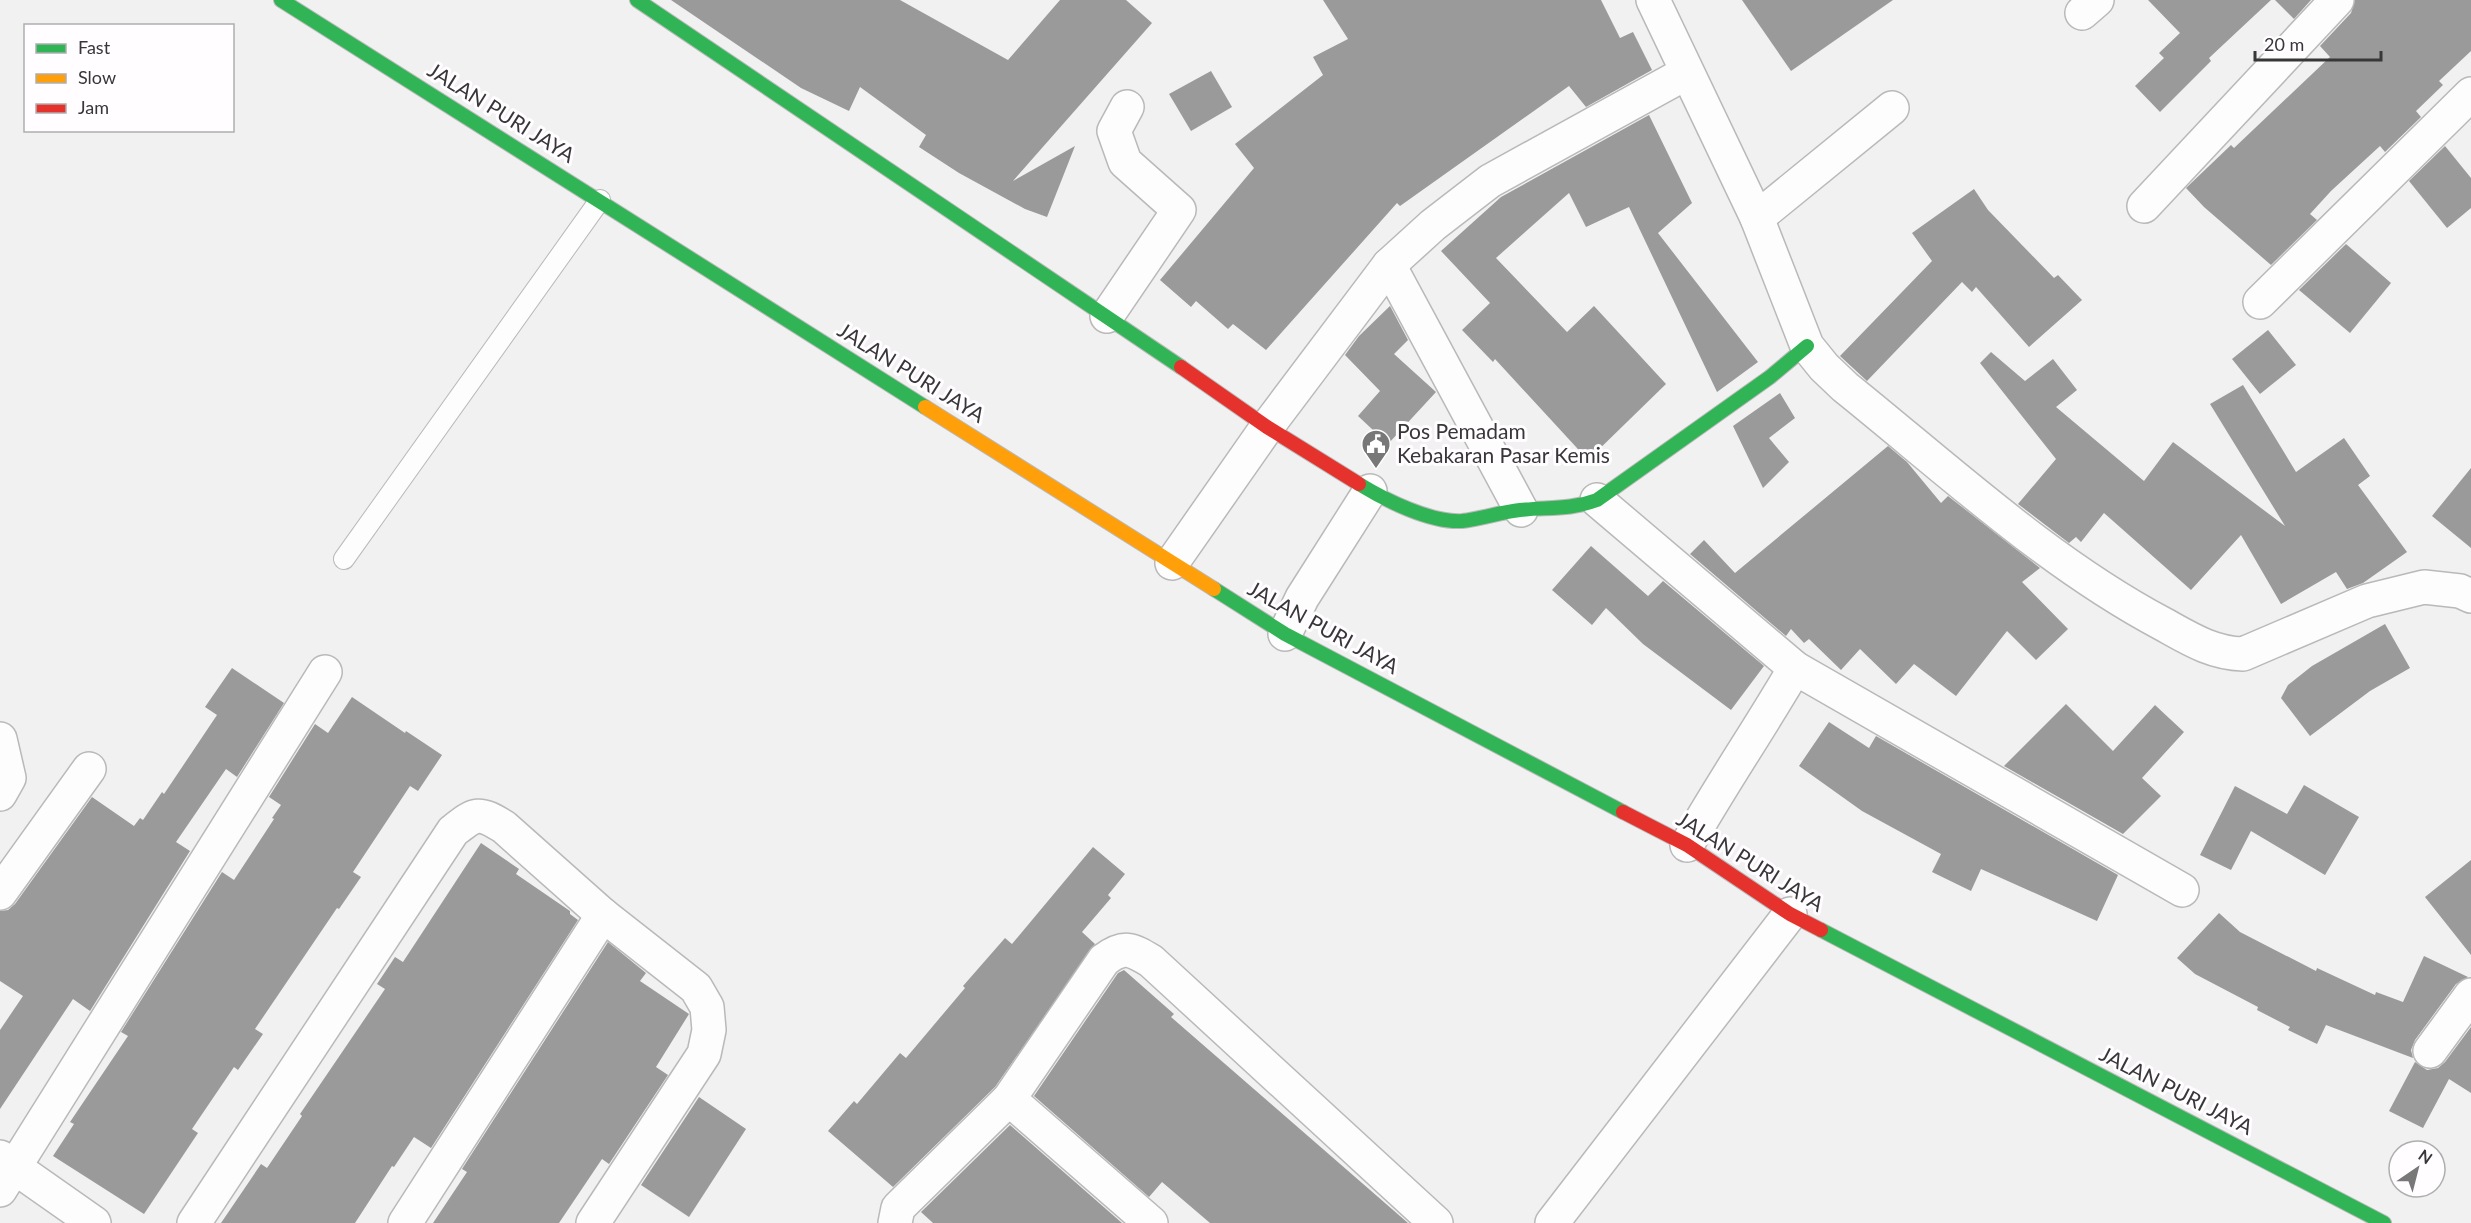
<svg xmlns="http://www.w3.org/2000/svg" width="2471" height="1223" viewBox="0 0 2471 1223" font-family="Lato,sans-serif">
	<rect width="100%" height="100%" fill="#f1f1f1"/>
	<!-- building -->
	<g fill="#9a9a9a">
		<polygon points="671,0 900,0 1008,60 1060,0 1126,0 1152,23 1013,181 1075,146 1047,217 1025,209 959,173 919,147 926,135 860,87 849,111 801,88"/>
		<polygon points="1323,0 1601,0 1620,38 1633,32 1652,70 1586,107 1569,86 1400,206 1397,203 1266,350 1233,324 1228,329 1196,301 1191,307 1160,280 1254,168 1235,144 1323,75 1313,57 1348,39"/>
		<polygon points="1742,0 1893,0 1791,71"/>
		<polygon points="2148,0 2271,0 2209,58 2211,61 2160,112 2135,86 2164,58 2159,53 2180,33"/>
		<polygon points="2275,0 2311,0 2294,19"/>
		<polygon points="2355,0 2471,0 2471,51 2439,81 2443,85 2416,111 2421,117 2385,152 2380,146 2331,191 2310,214 2317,220 2271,265 2204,207 2186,188 2231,145 2234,148 2330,57 2320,46 2351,13"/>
		<polygon points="1211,71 1232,107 1191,131 1169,94"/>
		<polygon points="1649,115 1692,203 1658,233 1758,362 1717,392 1629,207 1586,227 1569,193 1496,258 1567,332 1594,306 1666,384 1588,460 1495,359 1493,362 1462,330 1490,303 1441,251 1501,197"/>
		<polygon points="2445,146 2471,178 2471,208 2447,228 2409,181"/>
		<polygon points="1974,189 1988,210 2054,278 2058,275 2082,300 2029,347 1976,287 1972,292 1962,282 1867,381 1840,356 1932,261 1912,233"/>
		<polygon points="2346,244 2391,283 2350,333 2299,290"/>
		<polygon points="1390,306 1408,340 1394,354 1436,392 1388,444 1358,416 1380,391 1345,355 1359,336"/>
		<polygon points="2268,330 2296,365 2260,394 2232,359"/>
		<polygon points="1991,352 2025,381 2053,359 2077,390 2056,407 2144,481 2173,442 2285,526 2210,404 2243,385 2296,472 2344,438 2370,476 2358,485 2407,552 2363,583 2347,589 2336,572 2281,604 2241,535 2191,590 2104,513 2081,542 2076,537 2069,543 2018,504 2056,459 1980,363"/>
		<polygon points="1780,393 1795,418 1769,438 1789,462 1763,488 1733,426"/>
		<polygon points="1888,446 1907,462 1941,503 1948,496 2040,568 2022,582 2068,629 2036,660 2007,631 1956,696 1914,664 1896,684 1860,649 1841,670 1809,639 1804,643 1791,629 1786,636 1690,554 1704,540 1735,573"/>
		<polygon points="2471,468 2471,548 2432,516"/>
		<polygon points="1591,546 1648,596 1663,581 1764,666 1731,710 1643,644 1606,608 1592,625 1552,590"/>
		<polygon points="2385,624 2410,668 2370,691 2310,736 2281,698 2288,685 2312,666"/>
		<polygon points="232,668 284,703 237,777 226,769 176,842 190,851 90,1011 73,999 0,1109 0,1030 23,996 0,981 0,911 8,910 15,904 92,797 134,826 140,818 143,820 162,792 164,794 217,715 205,707"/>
		<polygon points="352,697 405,733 406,731 442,755 418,791 410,786 353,872 361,877 339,909 337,908 255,1029 263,1034 238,1070 234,1067 192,1129 198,1133 144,1214 53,1156 74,1124 70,1122 128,1036 121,1032 222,872 234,880 274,819 272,818 281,805 269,797 315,724 328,733"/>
		<polygon points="2066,704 2113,751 2155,705 2184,732 2142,778 2161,796 2123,834 2004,766"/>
		<polygon points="1829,722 1869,748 1876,736 2118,875 2097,921 1981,869 1971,891 1932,872 1941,854 1862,811 1799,766"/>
		<polygon points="2304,785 2359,817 2325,875 2251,831 2231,870 2200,855 2235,786 2287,814"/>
		<polygon points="481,843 519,869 516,874 570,911 570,914 578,920 431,1148 414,1137 394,1167 392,1166 355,1223 221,1223 261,1164 267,1168 302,1116 300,1114 385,989 377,984 395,957 403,962"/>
		<polygon points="1093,847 1125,874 1108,895 1111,898 1082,932 1095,944 995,1087 893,1187 828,1131 854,1101 857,1104 900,1053 906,1058 965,988 963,986 1005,938 1012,944"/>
		<polygon points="2471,860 2471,955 2425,897"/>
		<polygon points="2219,913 2240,932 2316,971 2317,968 2375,995 2376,992 2403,1002 2424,956 2468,977 2456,984 2415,1040 2411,1050 2413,1058 2326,1025 2317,1044 2288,1030 2290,1027 2257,1010 2258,1007 2195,974 2177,958"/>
		<polygon points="608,942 646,973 640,981 689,1014 656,1067 668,1075 609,1164 602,1159 559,1223 433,1223 467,1172 462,1169"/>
		<polygon points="1124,970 1174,1014 1171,1017 1408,1223 1210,1223 1162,1182 1149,1197 1034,1096 1118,973"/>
		<polygon points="2471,1027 2471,1093 2449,1079 2423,1128 2389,1111 2415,1062 2427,1070 2438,1068 2445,1062"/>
		<polygon points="699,1097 746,1129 689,1217 641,1185"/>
		<polygon points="1010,1125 1122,1223 933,1223 921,1212"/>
	</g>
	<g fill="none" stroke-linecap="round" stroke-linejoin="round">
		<!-- lane casing -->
		<g stroke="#bab9ba" stroke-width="22">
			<polyline id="lane" points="344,559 600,200"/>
		</g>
		<!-- street casing -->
		<g stroke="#bab9ba" stroke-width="36">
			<g id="street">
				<path d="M1653 0 1757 218 1807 346 1824 367 1845 387C1947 469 2048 563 2163 624 2190 639 2212 653 2243 654L2367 601 2424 587 2460 591 2471 596"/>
				<polyline points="2082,13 2097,0"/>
				<polyline points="2144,206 2337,0"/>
				<polyline points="1757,218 1892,108"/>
				<polyline points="1389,265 1521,510"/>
				<polyline points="2260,302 2471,94"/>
				<polyline points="1107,316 1179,210 1125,162 1114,131 1127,107"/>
				<polyline points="1597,500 1795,668 2182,890"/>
				<polyline points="1172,563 1267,427 1389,265 1433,225 1490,181 1686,73"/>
				<polyline points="1285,634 1302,598 1370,491"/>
				<polyline points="0,739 9,778 0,794"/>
				<path d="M1687 845C1721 785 1760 728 1795 668"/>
				<polyline points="0,893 89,769"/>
				<polyline points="2430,1051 2471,995"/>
				<polyline points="1009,1099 1151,1223"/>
				<polyline points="0,1157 94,1223"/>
				<polyline points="0,1190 325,672"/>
				<path d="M194 1223 453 831C476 813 478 811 504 827L603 915 696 988 707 1007 709 1030 704 1054 593 1223"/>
				<polyline points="405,1223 603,915"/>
				<path d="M895 1223 898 1208 1009 1099 1104 960C1124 945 1131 949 1151 961L1436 1223"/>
				<polyline points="1552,1223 1790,914"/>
			</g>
		</g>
		<!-- fast casing -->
		<g stroke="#bab9ba" stroke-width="16">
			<g id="fast">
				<polyline points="281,0 925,407"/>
				<polyline points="637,0 1181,367"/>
				<path d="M1359 484C1385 500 1431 523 1462 521 1481 519 1501 512 1520 510 1548 507 1570 510 1597 500L1770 377 1807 346"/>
				<polyline points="1214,589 1285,634 1623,812"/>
				<polyline points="1821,930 2384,1223"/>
			</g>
		</g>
		<!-- slow casing -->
		<g stroke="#bab9ba" stroke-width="16">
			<polyline id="slow" points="925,407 1214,589"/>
		</g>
		<!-- jam casing -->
		<g stroke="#bab9ba" stroke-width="16">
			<g id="jam">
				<polyline points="1181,367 1267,427 1359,484"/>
				<polyline points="1623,812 1687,845 1790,914 1821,930"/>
			</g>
		</g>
		<!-- lane -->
		<use href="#lane" stroke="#fdfdfd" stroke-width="20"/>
		<!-- street -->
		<use href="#street" stroke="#fdfdfd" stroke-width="33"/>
		<!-- fast -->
		<use href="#fast" stroke="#30b455" stroke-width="14"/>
		<!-- slow -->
		<use href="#slow" stroke="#ff9f0a" stroke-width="14"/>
		<!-- jam -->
		<use href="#jam" stroke="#e5322d" stroke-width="14"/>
	</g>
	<!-- icons -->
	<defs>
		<g id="civic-pin" transform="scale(1.5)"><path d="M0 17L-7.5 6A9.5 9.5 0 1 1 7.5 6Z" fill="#797879" stroke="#fffdff"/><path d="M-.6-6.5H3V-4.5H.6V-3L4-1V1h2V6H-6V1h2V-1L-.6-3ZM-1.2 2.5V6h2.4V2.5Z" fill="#fff"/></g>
	</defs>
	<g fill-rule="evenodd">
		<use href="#civic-pin" x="1376" y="444"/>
	</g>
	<g text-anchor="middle" stroke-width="6" stroke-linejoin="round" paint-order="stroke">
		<!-- street labels -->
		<g font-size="21" fill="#383738" stroke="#fffdff">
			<text transform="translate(501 113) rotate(32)" y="7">JALAN PURI JAYA</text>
			<text transform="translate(911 373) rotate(32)" y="7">JALAN PURI JAYA</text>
			<text transform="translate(1323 628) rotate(29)" y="7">JALAN PURI JAYA</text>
			<text transform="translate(1750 862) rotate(32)" y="7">JALAN PURI JAYA</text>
			<text transform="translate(2176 1091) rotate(27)" y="7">JALAN PURI JAYA</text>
		</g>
		<!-- poi labels -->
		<g font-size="21" fill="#383738" stroke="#fffdff" text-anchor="start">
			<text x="1397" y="439">Pos Pemadam<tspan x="1397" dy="24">Kebakaran Pasar Kemis</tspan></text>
		</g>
	</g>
	<!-- legend -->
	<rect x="24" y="24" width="210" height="108" fill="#fffdff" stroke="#afaeaf" stroke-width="1.5"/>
	<rect x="36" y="44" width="30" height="9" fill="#30b455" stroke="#afaeaf" stroke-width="1.5"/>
	<text x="78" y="54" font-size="18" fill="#383738">Fast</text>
	<rect x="36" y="74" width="30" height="9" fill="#ff9f0a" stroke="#afaeaf" stroke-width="1.5"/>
	<text x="78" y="84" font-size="18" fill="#383738">Slow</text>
	<rect x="36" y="104" width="30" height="9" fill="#e5322d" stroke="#afaeaf" stroke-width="1.5"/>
	<text x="78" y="114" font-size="18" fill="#383738">Jam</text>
	<!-- north arrow -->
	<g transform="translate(2417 1169) rotate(35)"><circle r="28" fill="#fffdff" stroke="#afaeaf" stroke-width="1.5"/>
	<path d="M0-4.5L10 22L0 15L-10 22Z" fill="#797879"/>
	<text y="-9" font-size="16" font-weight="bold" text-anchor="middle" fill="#383738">N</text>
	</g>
	<!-- scale -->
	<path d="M2255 51v9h126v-9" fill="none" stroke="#383738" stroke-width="3"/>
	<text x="2264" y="51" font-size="18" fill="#383738" stroke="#fffdff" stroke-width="4.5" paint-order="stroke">20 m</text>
</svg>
